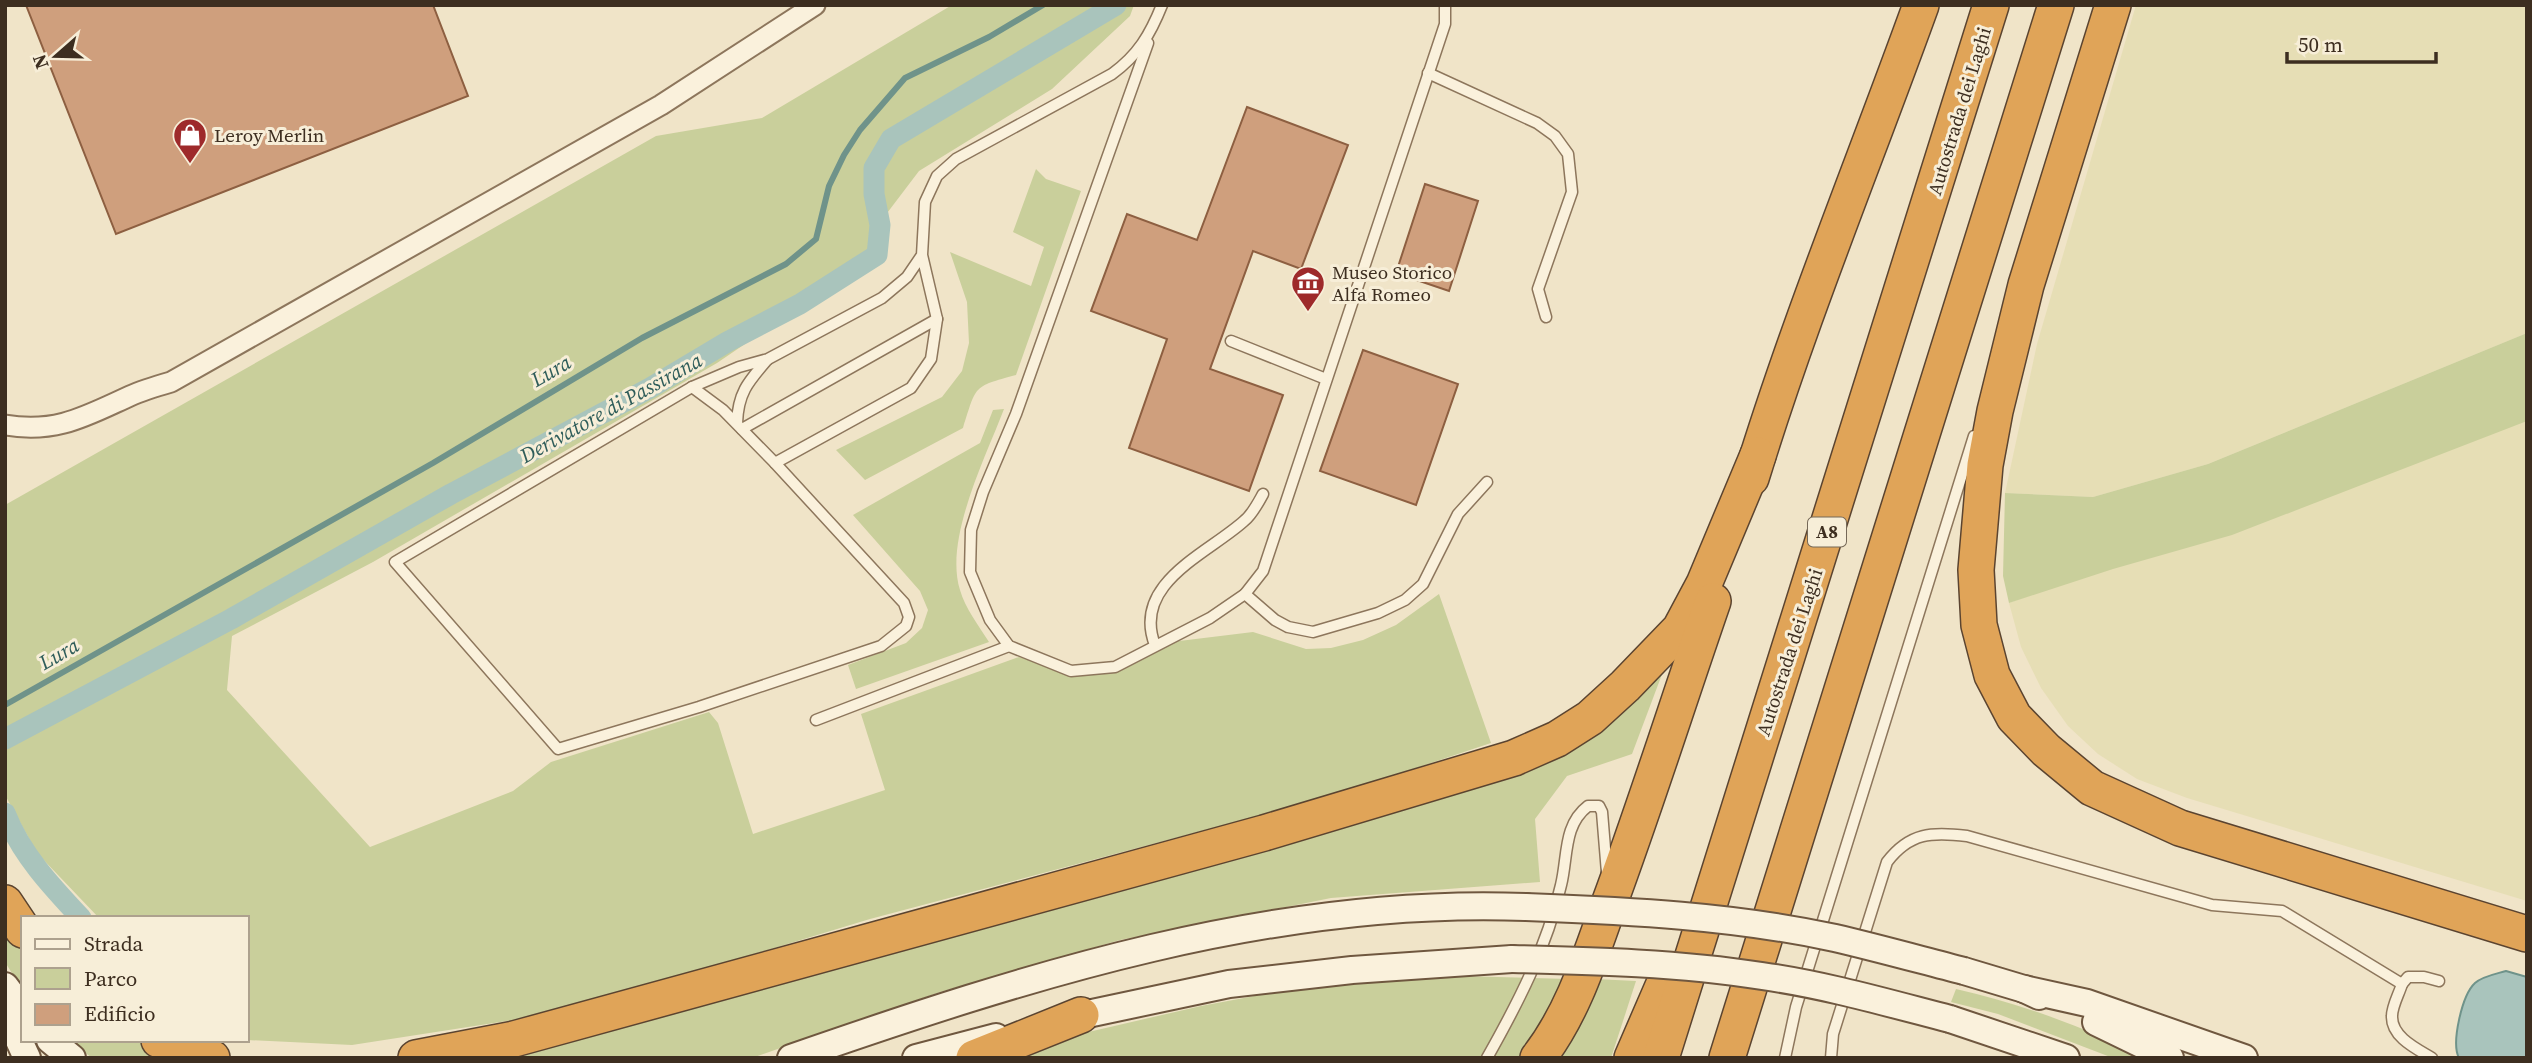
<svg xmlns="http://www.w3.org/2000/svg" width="2532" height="1063" viewBox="0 0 2532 1063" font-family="'Source Serif 4',serif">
	<rect width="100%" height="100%" fill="#f0e4c8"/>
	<!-- farmland -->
	<g fill="#e6deb5">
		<polygon points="2136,5 2527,5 2527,333 2208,464 2093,497 2005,493 2037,344"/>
		<polygon points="2527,413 2527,901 2187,798 2137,779 2098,754 2068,726 2041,688 2021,647 2009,603"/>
	</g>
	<!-- green -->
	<g fill="#c9cf9b">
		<polygon points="952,5 1134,5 1130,16 1052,89 919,171 878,225 864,263 717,363 373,562 232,636 227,690 370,847 513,791 551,762 709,712 718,723 753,834 885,790 861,714 1019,657 1043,665 1118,669 1171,642 1253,632 1306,649 1331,648 1363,640 1396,625 1439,594 1491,743 1389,777 1254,817 870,919 559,1013 352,1045 247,1040 247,918 99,918 37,853 5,795 5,505 656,136 762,118"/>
		<path d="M1036 169 1046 179 1081 191 1016 375C972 387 977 385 963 428L865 480 836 450 942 397 962 371 969 343 967 302 950 252 1031 286 1044 247 1013 232Z"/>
		<polygon points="2527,333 2527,421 2232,535 2113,569 2009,603 2003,576 2005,493 2093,497 2208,464"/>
		<path d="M1004 409C985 459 944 539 960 590 965 608 979 626 989 642L856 689 848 665 906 643 922 628 928 610 920 591 853 515 980 443 993 410Z"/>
		<polygon points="1676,637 1632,754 1567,776 1535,819 1540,882 1331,898 1120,940 940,992 752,1058 464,1058 1517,766"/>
		<polygon points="5,919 23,945 23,991 5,962"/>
		<polygon points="1458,976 1569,979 1526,1058 1023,1058 1058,1039 1201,1006 1298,988 1375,979"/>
		<polygon points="1595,979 1636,981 1611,1058 1550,1058"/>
		<path d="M1956 989C2022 1004 2087 1028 2148 1058H2113L1998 1014 1951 1002Z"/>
		<polygon points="69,1040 140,1040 158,1050 183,1058 92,1058"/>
	</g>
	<!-- water -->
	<path fill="#a9c4bc" stroke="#6f938a" stroke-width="2" d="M2506 971 2527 977V1058H2459C2451 1043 2462 995 2475 983 2483 976 2496 974 2506 971Z"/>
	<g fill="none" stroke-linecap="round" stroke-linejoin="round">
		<!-- stream -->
		<polyline stroke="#6f938a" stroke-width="6" points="5,705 433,463 642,338 786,264 816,239 829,186 844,155 860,130 905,78 989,37 1043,5"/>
		<!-- canal -->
		<g stroke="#a9c4bc" stroke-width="21">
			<polyline points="5,739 231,619 451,494 650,388 727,342 800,304 877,255 880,225 874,194 874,168 891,139 1116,5"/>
			<path d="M5 813C21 854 51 886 81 918"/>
		</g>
	</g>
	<!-- building -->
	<g fill="#cf9f7d" stroke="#8d5f41" stroke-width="2">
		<polygon points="26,5 433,5 468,96 116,234"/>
		<polygon points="1247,107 1348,145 1301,269 1253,251 1210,369 1283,395 1249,491 1129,448 1167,339 1091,311 1127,214 1197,240"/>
		<polygon points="1425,184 1478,201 1449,291 1396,273"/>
		<polygon points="1363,350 1458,384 1416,505 1320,471"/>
	</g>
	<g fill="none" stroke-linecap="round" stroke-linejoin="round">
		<!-- service casing -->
		<g stroke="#8d765c" stroke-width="13">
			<g id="service">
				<polyline points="1148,43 1016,414 983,492 971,530 970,572 990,620 1009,646 1071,671 1115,667 1210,618 1245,594 1263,571 1445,24 1445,5"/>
				<polyline points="1428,73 1537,123 1555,136 1568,154 1572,192 1538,289 1546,317"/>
				<path d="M922 255 907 277 882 298 768 359 739 367 692 387 395 562 558 749 699 707 881 646 906 626 909 617 904 603 775 463 911 388 931 359 937 319 922 255 925 202 937 176 956 159 1112 74C1138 55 1150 35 1162 5"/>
				<polyline points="1231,341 1326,379"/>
				<polyline points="692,387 723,410 775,463"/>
				<path d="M737 423C738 393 748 382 767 360"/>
				<polyline points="742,429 937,319"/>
				<polyline points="1245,594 1275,620 1288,627 1313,632 1378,613 1405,600 1423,584 1458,514 1487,482"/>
				<path d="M1155 645C1131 583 1209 553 1244 521 1252 515 1258 503 1263 494"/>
				<polyline points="816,720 1009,646"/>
				<polyline points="2402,984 2408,977 2424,977 2439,981"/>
				<path d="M1487 1058C1518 1003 1547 947 1561 885 1568 857 1563 825 1588 806H1599L1602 812 1607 873"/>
				<polyline points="1785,1058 1796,1007 1974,436"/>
				<path d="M1831 1058 1833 1034 1887 862C1910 832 1932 832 1967 836L2212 905 2282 911 2402 984C2399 994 2392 1006 2392 1016 2391 1037 2417 1049 2432 1058"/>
			</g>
		</g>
		<!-- minor casing -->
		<g stroke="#8d765c" stroke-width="23">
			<path id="minor" d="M5 425C56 434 86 416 130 396 143 390 157 386 171 382L661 105 815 5"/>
		</g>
		<!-- secondary casing -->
		<g stroke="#6f573f" stroke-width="30">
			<g id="secondary">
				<polyline points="1964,971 2024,989 2039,996"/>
				<polyline points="5,986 23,1010"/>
				<polyline points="2024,989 2087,1003 2244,1058"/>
				<polyline points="5,1010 27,1058"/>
				<polyline points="1064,1019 1229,984 1352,970 1512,959"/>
				<polyline points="1950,1019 2066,1058"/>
				<polyline points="2096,1022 2170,1058"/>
				<polyline points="50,1040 72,1058"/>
				<path d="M791 1058C1027 976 1273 897 1526 907"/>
				<polyline points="916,1058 996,1037"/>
			</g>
		</g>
		<!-- motorway casing -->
		<g stroke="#5b4430" stroke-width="38">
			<g id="motorway">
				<polyline points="2113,5 2026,285 1995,411 1985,465 1976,570 1979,625 1992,675 2014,717 2046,750 2092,788 2180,828 2527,934"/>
				<path d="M1751 478C1800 318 1864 163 1921 5"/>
				<polyline points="5,903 23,930"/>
				<polyline points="159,1040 212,1058"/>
				<polyline points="416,1058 514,1039 1264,833 1514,758 1557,739 1590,718 1625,686 1680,629 1704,584 1758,455"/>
				<polyline points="974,1058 1081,1015"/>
				<path d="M1538 1058C1573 1013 1590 957 1609 904 1646 804 1678 702 1713 601"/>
				<polyline points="1632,1058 1664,984"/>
				<polyline points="1661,1058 1991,5"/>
				<polyline points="1727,1058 2056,5"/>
			</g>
		</g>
		<!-- service -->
		<use href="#service" stroke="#faf1dc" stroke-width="10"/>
		<!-- minor -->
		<use href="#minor" stroke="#faf1dc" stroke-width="19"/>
		<!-- secondary -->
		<use href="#secondary" stroke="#faf1dc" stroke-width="26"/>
		<!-- motorway -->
		<use href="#motorway" stroke="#e0a458" stroke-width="35"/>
		<!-- secondary-bridge casing -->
		<g stroke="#6f573f" stroke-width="30" stroke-linecap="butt">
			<g id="secondary-bridge">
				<path d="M1526 907C1630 911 1733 916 1835 938 1878 948 1921 960 1964 971"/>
				<path d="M1512 959C1596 961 1679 963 1762 976 1826 985 1888 1003 1950 1019"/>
			</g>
		</g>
		<!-- secondary-bridge -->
		<use href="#secondary-bridge" stroke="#faf1dc" stroke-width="26"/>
	</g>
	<!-- icons -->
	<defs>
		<g id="shop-pin" transform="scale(1.75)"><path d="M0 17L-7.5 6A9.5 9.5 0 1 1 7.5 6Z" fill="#9e2a2b" stroke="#f7eed8"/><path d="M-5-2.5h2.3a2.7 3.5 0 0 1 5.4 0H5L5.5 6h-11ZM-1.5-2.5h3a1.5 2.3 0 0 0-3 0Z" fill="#fff"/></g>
		<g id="museum-pin" transform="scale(1.75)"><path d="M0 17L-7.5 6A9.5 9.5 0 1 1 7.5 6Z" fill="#9e2a2b" stroke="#f7eed8"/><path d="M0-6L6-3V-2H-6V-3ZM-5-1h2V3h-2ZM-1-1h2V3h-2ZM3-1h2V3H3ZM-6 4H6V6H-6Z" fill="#fff"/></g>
	</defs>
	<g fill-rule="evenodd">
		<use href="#shop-pin" x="190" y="135"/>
		<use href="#museum-pin" x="1308" y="283"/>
	</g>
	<g text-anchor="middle" stroke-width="6" stroke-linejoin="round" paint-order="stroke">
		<!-- shield labels -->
		<rect fill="#f7eed8" stroke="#756857" stroke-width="2" x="1808" y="517.5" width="38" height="29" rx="5"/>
		<g font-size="18" font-weight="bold" fill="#3d2e20">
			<text x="1827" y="538">A8</text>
		</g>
		<!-- street labels -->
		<g font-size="19" fill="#3d2e20" stroke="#f7eed8">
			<text transform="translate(1959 111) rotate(-73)" y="7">Autostrada dei Laghi</text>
			<text transform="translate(1789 652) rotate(-72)" y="7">Autostrada dei Laghi</text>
		</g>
		<!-- poi labels -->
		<g font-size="19" fill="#3d2e20" stroke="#f7eed8" text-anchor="start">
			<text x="214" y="142">Leroy Merlin</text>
			<text x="1332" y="279">Museo Storico<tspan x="1332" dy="22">Alfa Romeo</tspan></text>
		</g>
		<!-- water labels -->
		<g font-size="21" font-style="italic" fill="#2f5d5a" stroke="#f7eed8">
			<text transform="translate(551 371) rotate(-30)" y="7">Lura</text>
			<text transform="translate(611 408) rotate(-29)" y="7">Derivatore di Passirana</text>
			<text transform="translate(59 654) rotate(-30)" y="7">Lura</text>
		</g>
	</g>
	<!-- border -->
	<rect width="2532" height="1063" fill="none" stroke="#3d2e20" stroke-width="14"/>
	<!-- legend -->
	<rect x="21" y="916" width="228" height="126" fill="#f7eed8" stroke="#ada18e" stroke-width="2"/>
	<rect x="35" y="939" width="35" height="10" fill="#faf1dc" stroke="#ada18e" stroke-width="2"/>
	<text x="84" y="951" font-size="21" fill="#3d2e20">Strada</text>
	<rect x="35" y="968" width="35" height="21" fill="#c9cf9b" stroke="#ada18e" stroke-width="2"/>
	<text x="84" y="986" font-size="21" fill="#3d2e20">Parco</text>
	<rect x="35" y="1004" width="35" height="21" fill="#cf9f7d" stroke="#ada18e" stroke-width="2"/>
	<text x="84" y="1021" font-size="21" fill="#3d2e20">Edificio</text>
	<!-- north arrow -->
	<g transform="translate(56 56) rotate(250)" stroke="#f7eed8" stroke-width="5" paint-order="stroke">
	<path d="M0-5L12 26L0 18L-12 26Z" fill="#3d2e20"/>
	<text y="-10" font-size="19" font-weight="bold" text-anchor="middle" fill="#3d2e20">N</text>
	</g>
	<!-- scale -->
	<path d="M2287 52v10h149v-10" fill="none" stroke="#3d2e20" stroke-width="3.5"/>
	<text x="2298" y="52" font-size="21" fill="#3d2e20" stroke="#f7eed8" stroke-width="5" paint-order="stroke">50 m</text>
</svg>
